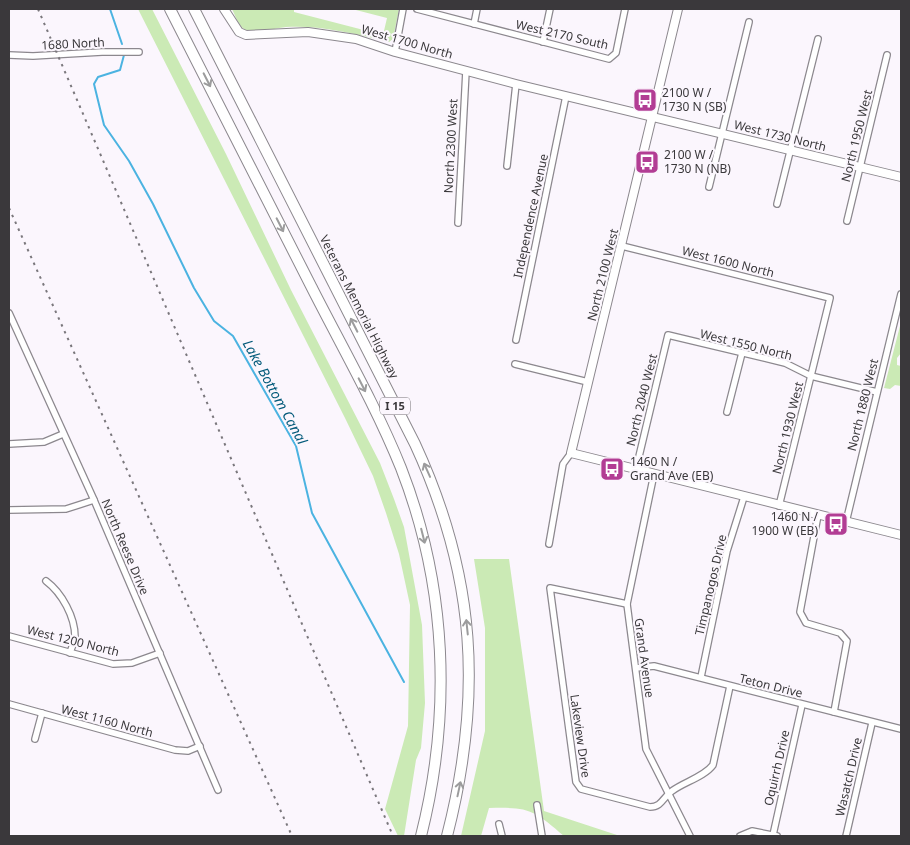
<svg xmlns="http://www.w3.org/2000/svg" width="910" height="845" viewBox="0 0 910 845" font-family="'Noto Sans',sans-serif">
	<rect width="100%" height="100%" fill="#fbf6fd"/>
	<!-- grass -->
	<g fill="#cbeab5">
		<polygon points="138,9 152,9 226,154 291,290 380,463 394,499 404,527 422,625 425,703 421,748 416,760 404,836 398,836 385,809 408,726 410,605 399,554 386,513 373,476 345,418"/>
		<path d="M232 9H294V12L383 35 387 18 352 9H399L393 39 389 42C356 34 321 25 286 27 274 28 254 36 244 29 238 25 235 15 232 9Z"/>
		<polygon points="900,326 901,353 897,358 897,365 901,366 901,386 895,385 890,389 884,388"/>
		<path d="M474 559H509L544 811 620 836H564C533 809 529 807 489 808L481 836H461L485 731V628Z"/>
	</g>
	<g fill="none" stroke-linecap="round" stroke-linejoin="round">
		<!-- stream -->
		<g stroke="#4bb3e1" stroke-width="2">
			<polyline points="110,9 122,44"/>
			<polyline points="124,55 120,70 98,77 94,84 104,125 129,161 153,204 194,288 214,321 233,336 296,446 312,513 404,682"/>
		</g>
		<!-- street casing -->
		<g stroke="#8c888e" stroke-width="8">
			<g id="street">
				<polyline points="417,9 609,59 616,53 625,9"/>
				<polyline points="474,24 477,9"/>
				<polyline points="543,42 550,9"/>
				<polyline points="395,52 403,9"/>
				<polyline points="9,55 33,56 102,52 139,52"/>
				<polyline points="507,166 516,84"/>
				<polyline points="709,187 749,22"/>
				<polyline points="777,204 818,39"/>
				<polyline points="847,221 887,55"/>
				<polyline points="458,223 466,71"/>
				<polyline points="622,246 830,298 779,506"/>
				<polyline points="9,313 94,500 218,790"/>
				<polyline points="516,340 566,96"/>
				<polyline points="515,364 588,382"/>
				<polyline points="727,412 742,353"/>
				<polyline points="9,444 44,442 63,434"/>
				<polyline points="636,469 668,335 785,363 811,376 877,392"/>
				<polyline points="654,474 627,604 646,749 690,836"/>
				<polyline points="9,510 66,509 94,500"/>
				<polyline points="818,515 800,612 806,623 840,633 847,641 834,712"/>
				<polyline points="846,522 901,294"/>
				<polyline points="549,544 563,464 571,453"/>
				<path d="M46 581C62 593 75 617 75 637 75 642 71 648 70 653"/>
				<path d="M627 604 550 588 576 782 581 789 650 807C662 807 663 797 672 791 684 782 704 777 713 765L730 686"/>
				<polyline points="9,636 113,664 132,663 160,653"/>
				<polyline points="636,668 654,666 901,729"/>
				<polyline points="701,677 727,551 744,497"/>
				<polyline points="9,704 175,750 188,751 200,746"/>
				<polyline points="35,739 42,713"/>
				<polyline points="537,805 542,836"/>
				<polyline points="499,824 502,836"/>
				<polyline points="773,835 802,705"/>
				<polyline points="740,836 752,831 777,836"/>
				<polyline points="846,836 872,723"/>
			</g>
		</g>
		<!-- secondary casing -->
		<g stroke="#8c888e" stroke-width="10">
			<g id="secondary">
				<polyline points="224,9 239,32 246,35 308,32 356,39 395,52 516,84 901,177"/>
				<polyline points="678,9 571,453 901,535"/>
			</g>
		</g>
		<!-- highway casing -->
		<g stroke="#8c888e" stroke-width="12">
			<g id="highway">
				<path d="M170 9C218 102 265 195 312 288 342 347 376 406 401 468 447 586 452 713 421 836"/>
				<path d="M194 9 415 444C476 576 483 696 447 836"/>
			</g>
		</g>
		<!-- street -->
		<use href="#street" stroke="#fff" stroke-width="5.5"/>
		<!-- secondary -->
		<use href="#secondary" stroke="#fff" stroke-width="8"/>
		<!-- highway -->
		<use href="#highway" stroke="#fff" stroke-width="10"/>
		<!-- rail -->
		<g stroke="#7a777c" stroke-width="2" stroke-dasharray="2.5 5" stroke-linecap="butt">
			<polyline points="38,9 393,836"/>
			<polyline points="9,208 292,836"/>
		</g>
	</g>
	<!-- one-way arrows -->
	<defs><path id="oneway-shaft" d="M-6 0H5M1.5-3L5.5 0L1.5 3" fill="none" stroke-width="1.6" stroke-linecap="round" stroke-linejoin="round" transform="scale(1.25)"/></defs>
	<g stroke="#9c9c9d">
		<use href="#oneway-shaft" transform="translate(207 80) rotate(63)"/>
		<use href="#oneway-shaft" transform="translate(280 225) rotate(63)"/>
		<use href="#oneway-shaft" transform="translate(354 325) rotate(-117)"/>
		<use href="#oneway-shaft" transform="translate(362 385) rotate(63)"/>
		<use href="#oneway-shaft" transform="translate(427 470) rotate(-114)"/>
		<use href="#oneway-shaft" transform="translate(423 536) rotate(76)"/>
		<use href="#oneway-shaft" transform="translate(467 627) rotate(-96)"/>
		<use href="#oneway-shaft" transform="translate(459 789) rotate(-78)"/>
	</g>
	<!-- icons -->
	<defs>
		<g id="bus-square" transform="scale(1.25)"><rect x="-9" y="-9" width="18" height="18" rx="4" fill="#b23d94" stroke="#fbf6fd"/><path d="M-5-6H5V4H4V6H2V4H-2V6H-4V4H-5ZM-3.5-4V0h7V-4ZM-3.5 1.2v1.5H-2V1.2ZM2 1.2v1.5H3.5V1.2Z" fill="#fff"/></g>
	</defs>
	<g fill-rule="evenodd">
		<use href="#bus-square" x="645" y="100"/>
		<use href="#bus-square" x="647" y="162"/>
		<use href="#bus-square" x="612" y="469"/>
		<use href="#bus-square" x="836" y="524"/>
	</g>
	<g text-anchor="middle" stroke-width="4" stroke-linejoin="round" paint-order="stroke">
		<!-- shield labels -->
		<rect fill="#fbf6fd" stroke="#747175" stroke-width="1" x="380" y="397.5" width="30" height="17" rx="4"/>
		<g font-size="11" font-weight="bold" fill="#3a383b">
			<text x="395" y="410">I 15</text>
		</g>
		<!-- street labels -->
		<g font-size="12" fill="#3a383b" stroke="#fbf6fd">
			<text transform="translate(562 35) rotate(13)" y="4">West 2170 South</text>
			<text transform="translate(407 42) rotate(16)" y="4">West 1700 North</text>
			<text transform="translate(73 44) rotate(-3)" y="4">1680 North</text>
			<text transform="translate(780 136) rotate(14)" y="4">West 1730 North</text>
			<text transform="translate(857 136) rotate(-76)" y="4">North 1950 West</text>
			<text transform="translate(451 146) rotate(-87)" y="4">North 2300 West</text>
			<text transform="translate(531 216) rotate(-78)" y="4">Independence Avenue</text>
			<text transform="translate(728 262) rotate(14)" y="4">West 1600 North</text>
			<text transform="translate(603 275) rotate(-76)" y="4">North 2100 West</text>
			<text transform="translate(359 307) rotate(63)" y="4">Veterans Memorial Highway</text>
			<text transform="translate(746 345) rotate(14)" y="4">West 1550 North</text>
			<text transform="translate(642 400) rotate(-76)" y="4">North 2040 West</text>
			<text transform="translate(863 405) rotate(-76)" y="4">North 1880 West</text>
			<text transform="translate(788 428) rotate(-76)" y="4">North 1930 West</text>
			<text transform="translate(125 547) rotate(67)" y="4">North Reese Drive</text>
			<text transform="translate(711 585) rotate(-77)" y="4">Timpanogos Drive</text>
			<text transform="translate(73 641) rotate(14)" y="4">West 1200 North</text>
			<text transform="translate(644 658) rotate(82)" y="4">Grand Avenue</text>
			<text transform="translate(771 686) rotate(14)" y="4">Teton Drive</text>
			<text transform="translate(107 721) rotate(15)" y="4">West 1160 North</text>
			<text transform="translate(580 736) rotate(82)" y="4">Lakeview Drive</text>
			<text transform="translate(777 768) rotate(-77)" y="4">Oquirrh Drive</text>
			<text transform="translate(849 777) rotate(-77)" y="4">Wasatch Drive</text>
		</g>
		<!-- poi labels -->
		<g font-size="12" fill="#3a383b" stroke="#fbf6fd" text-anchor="start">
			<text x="662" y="97">2100 W /<tspan x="662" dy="14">1730 N (SB)</tspan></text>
			<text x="664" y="159">2100 W /<tspan x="664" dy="14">1730 N (NB)</tspan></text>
			<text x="630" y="466">1460 N /<tspan x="630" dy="14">Grand Ave (EB)</tspan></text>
			<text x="818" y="521" text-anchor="end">1460 N /<tspan x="818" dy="14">1900 W (EB)</tspan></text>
		</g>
		<!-- water labels -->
		<g font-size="14" font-style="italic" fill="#035a7a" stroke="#fbf6fd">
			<text transform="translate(275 392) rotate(61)" y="5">Lake Bottom Canal</text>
		</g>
	</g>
	<!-- border -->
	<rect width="910" height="845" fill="none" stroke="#3a383b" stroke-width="20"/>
</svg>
